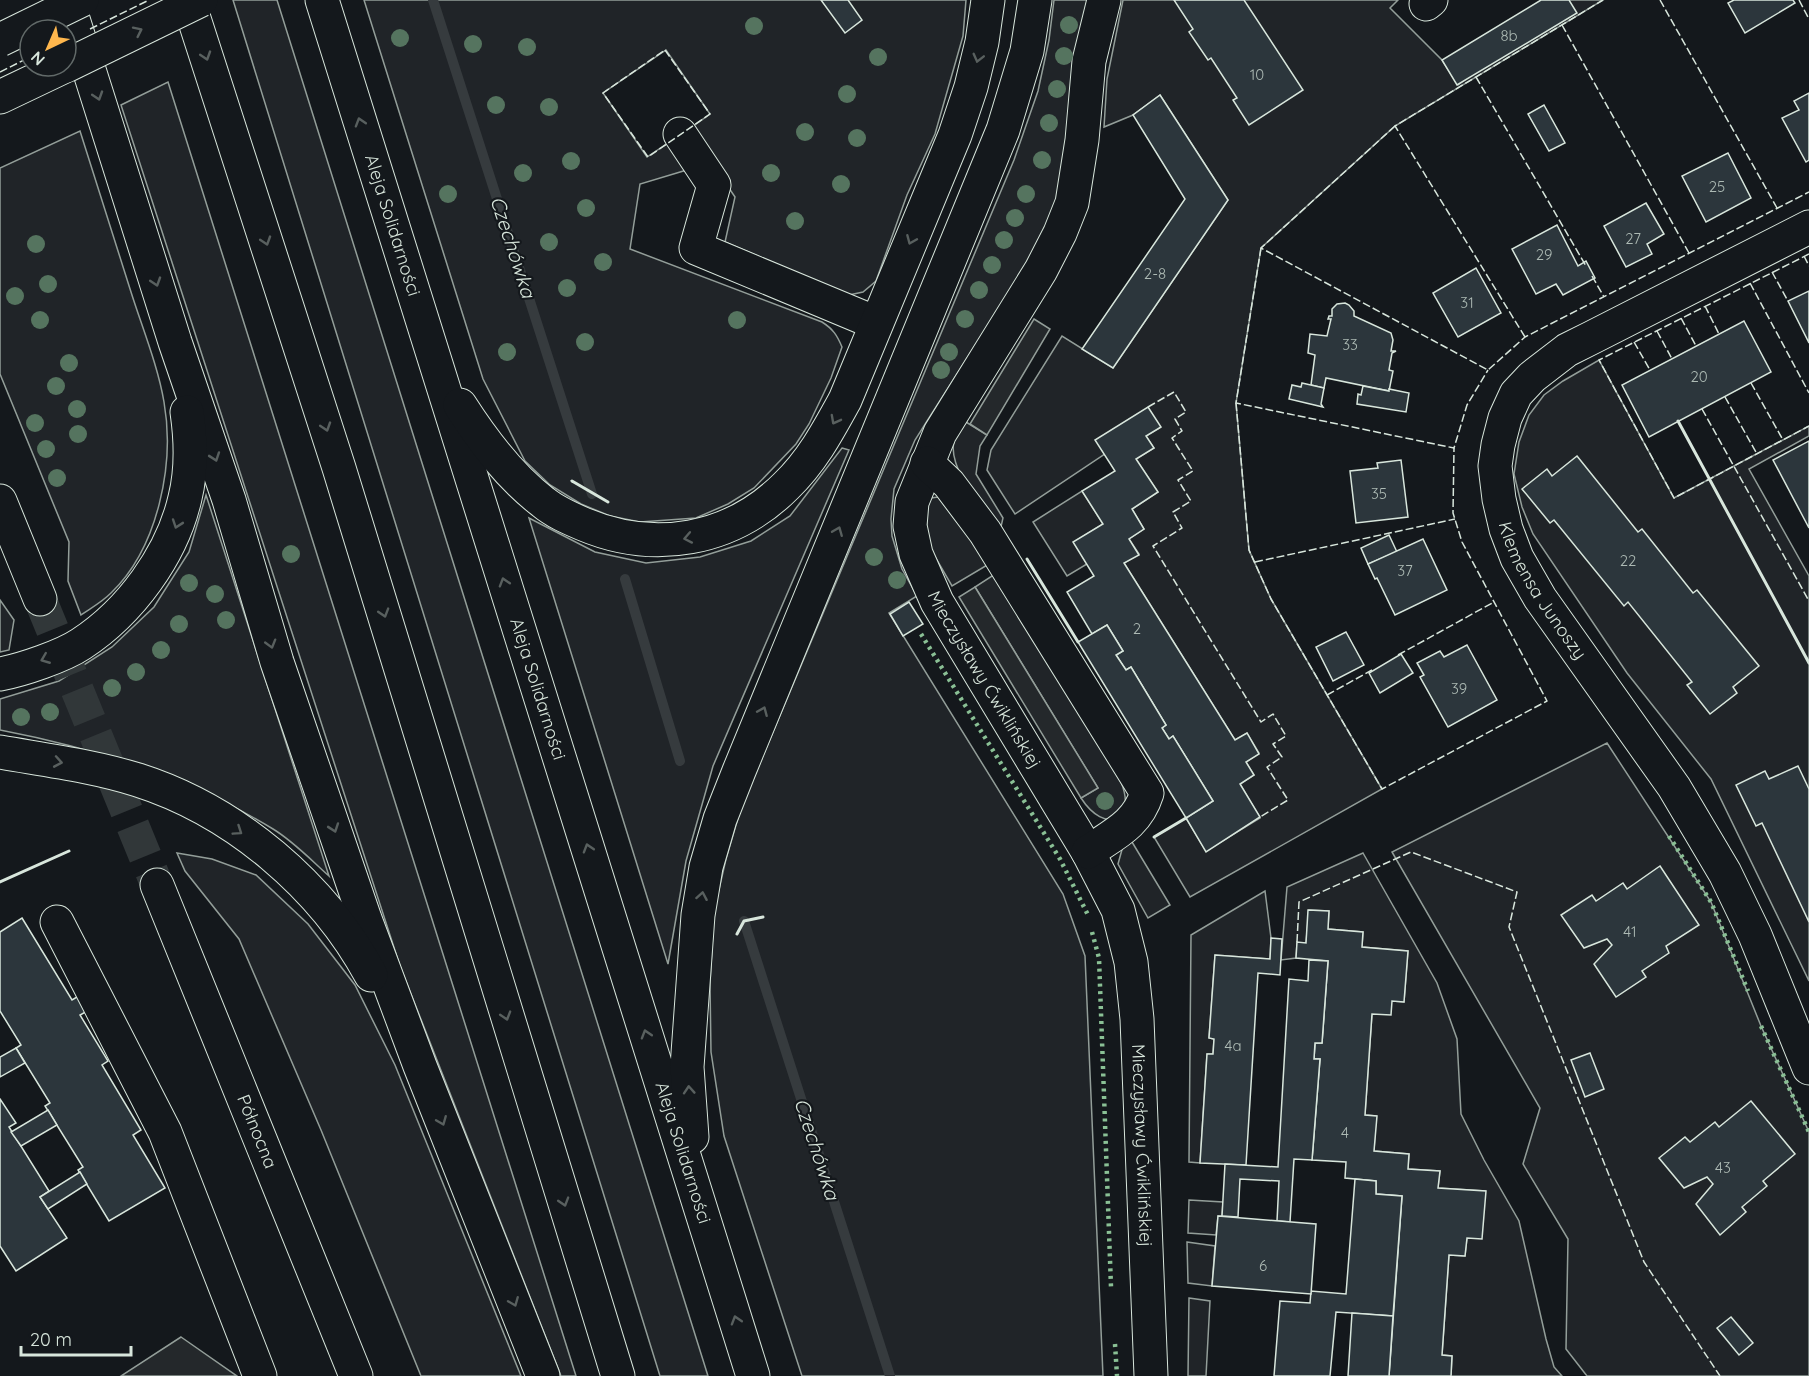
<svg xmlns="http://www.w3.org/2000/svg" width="1809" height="1376" viewBox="0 0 1809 1376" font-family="Quicksand,sans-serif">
	<rect width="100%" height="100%" fill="#14181c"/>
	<!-- green -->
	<g fill="#202428" stroke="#939e99" stroke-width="1.5">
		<polygon points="233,0 277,0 708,1376 660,1376"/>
		<path d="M364 0H966L963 36 935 134 907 195 876 281 863 292 849 295 725 242 735 197 689 129 710 114 666 50 603 93 647 157 671 141 690 169 640 184 630 249 822 322C833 329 837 335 842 347L831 378 809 424 796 444 754 488 728 504 696 518 640 522 610 516 581 504 550 485 525 461 483 379Z"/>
		<polygon points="1054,0 1088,0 1061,189 1039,245 929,418 915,440 894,489 891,519 892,536 902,569 917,596 889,613 1063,894 1085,956 1103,1376 802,1376 724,1136 711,1052 710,984 714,911 726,859 741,808 1014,160 1038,91 1049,40"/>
		<polygon points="1123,0 1398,0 1390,8 1442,60 1458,85 1569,0 1603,0 1395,126 1261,248 1236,403 1249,550 1271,599 1382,789 1190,897 1154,837 1186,818 1206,851 1260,818 1240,784 1254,775 1246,762 1259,753 1247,733 1235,740 1124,563 1139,554 1129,539 1144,529 1132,509 1158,492 1136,459 1154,448 1146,436 1161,427 1105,454 1015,514 987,470 991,450 1062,336 1113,368 1228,200 1160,95 1133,115 1104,127 1107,79"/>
		<polygon points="168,82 576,1376 561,1376 400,966 121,105"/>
		<path d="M80 131C97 185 114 239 131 292 142 327 158 366 164 402 175 464 158 548 111 593 102 602 91 608 81 615L68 581 69 542 0 374V168Z"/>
		<polygon points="1599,360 1674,498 1809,426 1809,436 1749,469 1809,576 1809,981 1711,779 1627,673 1533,534 1522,507 1514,474 1519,442 1529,415 1544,395 1563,381"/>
		<path d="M966 422 987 435 980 446 976 474 1003 518 998 540C986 519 947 466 954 442 955 436 962 428 966 422Z"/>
		<polygon points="842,448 849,450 713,766 686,861 668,964 529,518 595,552 646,563 700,557 751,541 790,516"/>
		<polygon points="1082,491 1103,524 1074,542 1087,564 1067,576 1033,522"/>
		<path d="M206 495 329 876C311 860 293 841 273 829 191 779 94 748 0 730V699L59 681 112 647 154 607 189 552Z"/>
		<polygon points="938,497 989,564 952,586 927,543 926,505 931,498"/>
		<path d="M995 574 1121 782C1137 821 1105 835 1081 798L1098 788 975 587Z"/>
		<polygon points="0,600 14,620 9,650 0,652"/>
		<polygon points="1607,743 1711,902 1761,1026 1809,1132 1809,1376 1587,1376 1566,1349 1568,1239 1523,1164 1540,1108 1392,852"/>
		<polygon points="1129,837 1170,905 1148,918 1118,864 1123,846"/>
		<polygon points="177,853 212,859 256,875 308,924 355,985 395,1065 521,1376 421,1376 321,1130 239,939 185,871"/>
		<polygon points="1363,853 1437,983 1457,1039 1461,1114 1484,1160 1519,1221 1546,1339 1554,1367 1562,1376 1451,1376 1452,1356 1442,1355 1449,1255 1465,1256 1467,1238 1485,1191 1438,1188 1440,1171 1408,1169 1409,1154 1374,1151 1376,1116 1365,1115 1372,1014 1392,1001 1404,1002 1408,951 1362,947 1363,932 1328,929 1329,911 1309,910 1306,943 1297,943 1296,958 1281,960 1287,887"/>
		<polygon points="1265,891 1271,938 1270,959 1215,955 1209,1038 1214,1039 1213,1054 1207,1054 1200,1163 1189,1162 1191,935"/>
		<polygon points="1189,1200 1223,1202 1222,1216 1218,1216 1216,1235 1188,1233"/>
		<polygon points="1187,1242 1215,1246 1212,1286 1188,1283"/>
		<polygon points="1189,1298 1210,1301 1206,1376 1188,1376"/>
	</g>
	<!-- parking -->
	<g fill="#24282b" stroke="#939e99" stroke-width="1.5">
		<polygon points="1034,319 1050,329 987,435 970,424"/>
		<polygon points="975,587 1098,788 1081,798 959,597"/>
		<polygon points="181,1337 237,1376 121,1376"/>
	</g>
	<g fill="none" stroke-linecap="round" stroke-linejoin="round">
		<!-- stream -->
		<g stroke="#363b3e" stroke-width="10">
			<polyline points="433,0 592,494"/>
			<polyline points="625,579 680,761"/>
			<polyline points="744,921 890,1376"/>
		</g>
	</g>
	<!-- building -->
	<g fill="#2c363c" stroke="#d8e6dc" stroke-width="1.5">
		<polygon points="821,0 848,0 862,20 845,33"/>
		<polygon points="1174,0 1244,0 1303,90 1249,125 1233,100 1237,98 1211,58 1208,60 1189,32 1193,29"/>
		<polygon points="1541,0 1569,0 1577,13 1457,85 1442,60"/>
		<polygon points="1734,0 1793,0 1795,3 1745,33 1728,3"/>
		<polygon points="1809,93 1809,160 1806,162 1782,118 1799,110 1794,101"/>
		<polygon points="1160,95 1228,200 1113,368 1082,349 1185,199 1133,115"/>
		<polygon points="1544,105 1565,143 1549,151 1528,114"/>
		<polygon points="1728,153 1751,198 1706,222 1682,176"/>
		<polygon points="1646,203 1664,234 1647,244 1652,254 1626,267 1604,226"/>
		<polygon points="1557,225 1578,266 1586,261 1595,278 1563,295 1556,284 1536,294 1512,249"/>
		<polygon points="1476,268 1501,313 1458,337 1433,293"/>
		<polygon points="1809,291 1809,343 1788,301"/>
		<polygon points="1345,303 1349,305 1354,311 1354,316 1391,333 1393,340 1391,351 1396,351 1392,353 1389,370 1393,371 1389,391 1326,378 1324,388 1311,385 1315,355 1308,353 1310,334 1327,336 1331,319 1328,319 1329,316 1332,316 1332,309 1337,304"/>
		<polygon points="1744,321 1771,372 1649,437 1622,385"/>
		<polygon points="1302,383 1324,388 1321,404 1323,407 1289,399 1292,385 1301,387"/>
		<polygon points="1363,386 1389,391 1389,389 1409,393 1406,412 1357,404 1358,394 1361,395"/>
		<polygon points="1148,407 1161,427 1146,436 1154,448 1136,459 1158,492 1132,509 1144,529 1129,539 1139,555 1124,563 1235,740 1247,733 1259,754 1246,762 1254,775 1240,784 1260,817 1206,852 1186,818 1213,801 1173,736 1169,739 1162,728 1166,725 1131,667 1126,670 1116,655 1123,651 1107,625 1092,634 1067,592 1094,576 1073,542 1103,524 1082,491 1115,471 1095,440"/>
		<polygon points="1809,441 1809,528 1773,460"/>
		<polygon points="1577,456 1638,532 1642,529 1693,593 1697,590 1759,666 1733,687 1737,693 1710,714 1687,685 1692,682 1628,602 1624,606 1554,520 1550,523 1522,489 1547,469 1552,476"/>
		<polygon points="1401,460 1408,517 1356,523 1350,471 1378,468 1377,463"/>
		<polygon points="1389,535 1397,552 1368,564 1361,548"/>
		<polygon points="1423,539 1447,590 1395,615 1377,578 1375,579 1368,564"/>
		<polygon points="909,602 923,624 903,636 890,614"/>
		<polygon points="1107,625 1123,651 1116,655 1126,670 1131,667 1166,725 1162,728 1169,739 1173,736 1213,801 1186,818 1078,642"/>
		<polygon points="1346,632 1364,665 1333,681 1316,647"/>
		<polygon points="1467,645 1497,700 1448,727 1420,677 1424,675 1417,663 1440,651 1444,657"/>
		<polygon points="1401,654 1413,673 1380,693 1369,673"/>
		<polygon points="1798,766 1809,789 1809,922 1762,823 1756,826 1736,785 1765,771 1769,779"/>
		<polygon points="1660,866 1699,925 1666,946 1669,953 1642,971 1646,977 1616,997 1594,964 1612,945 1607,939 1584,948 1561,915 1592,895 1596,901 1623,883 1627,889"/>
		<polygon points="1308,910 1329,911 1328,929 1363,932 1362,947 1408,951 1404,1002 1392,1001 1391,1015 1372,1014 1365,1115 1377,1116 1374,1151 1409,1154 1408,1169 1440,1171 1438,1188 1486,1191 1482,1239 1467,1238 1465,1256 1449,1255 1442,1355 1452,1356 1451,1376 1389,1376 1402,1196 1376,1194 1376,1181 1345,1178 1346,1162 1312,1160 1320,1059 1314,1059 1315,1043 1322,1043 1328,961 1296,958 1297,942 1306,943"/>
		<polygon points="22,918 72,1000 82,994 91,1009 80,1015 108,1061 102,1065 141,1130 133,1135 165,1188 109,1221 78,1170 83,1167 45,1106 50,1103 16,1048 21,1045 0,1011 0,932"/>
		<polygon points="1271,938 1282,939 1280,975 1258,973 1246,1165 1200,1163 1207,1054 1213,1054 1214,1039 1209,1038 1215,955 1270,959"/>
		<polygon points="1309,960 1328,961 1322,1043 1315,1043 1314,1059 1320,1059 1312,1160 1294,1159 1290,1222 1277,1221 1279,1181 1240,1179 1238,1217 1222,1216 1225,1164 1278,1167 1289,979 1308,981"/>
		<polygon points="16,1048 25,1063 0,1077 0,1057"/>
		<polygon points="1590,1053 1604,1089 1585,1097 1571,1060"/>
		<polygon points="0,1099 16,1123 9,1127 49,1191 40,1197 67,1238 16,1271 0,1246"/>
		<polygon points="1751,1101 1795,1154 1763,1181 1767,1186 1742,1207 1746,1212 1720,1235 1696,1204 1713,1184 1707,1177 1684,1188 1659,1158 1685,1137 1690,1142 1715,1122 1719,1127"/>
		<polygon points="48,1110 57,1125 21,1146 11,1132"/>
		<polygon points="80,1172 87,1184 48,1209 40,1197"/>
		<polygon points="1355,1179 1376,1181 1376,1194 1402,1196 1393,1316 1336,1312 1330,1376 1274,1376 1280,1301 1310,1303 1311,1291 1346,1294"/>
		<polygon points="1218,1216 1316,1224 1311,1294 1212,1286"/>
		<polygon points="1352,1313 1393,1316 1389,1376 1348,1376"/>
		<polygon points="1731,1317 1753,1343 1739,1355 1717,1328"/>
	</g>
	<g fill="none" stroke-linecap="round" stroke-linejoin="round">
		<!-- minor-tunnel -->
		<polyline stroke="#313739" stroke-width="33" stroke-dasharray="33 16" stroke-linecap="butt" points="40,599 157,885"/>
		<!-- minor casing -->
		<g stroke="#d8e6dc" stroke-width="35">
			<g id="minor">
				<path id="s1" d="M1104 0 1089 61 1082 140 1072 203 1060 233 1041 270 940 433 912 502 910 526 916 554 937 602 1088 852 1118 910 1131 962 1137 1019 1151 1376"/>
				<polyline points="1426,4 1431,0"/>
				<polyline points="680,134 714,185 696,248 876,323"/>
				<path id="s2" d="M1809 227 1591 338 1567 350 1532 377 1516 394 1505 418 1498 445 1495 466 1499 499 1506 529 1517 558 1540 598 1674 787 1725 873 1755 935 1809 1068"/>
				<path d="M927 463 949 484 985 532 1147 793C1137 825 1114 834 1088 852"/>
				<polyline points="0,501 40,599"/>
				<path id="s3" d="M157 885 356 1376"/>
				<polyline points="57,922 165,1132 260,1376"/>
			</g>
		</g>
		<!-- major casing -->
		<g stroke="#d8e6dc" stroke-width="35">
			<g id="major">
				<polyline points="67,0 175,342 229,500 277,662 365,919 420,1066 543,1376"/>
				<polyline points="188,0 339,468 618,1376"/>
				<path id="s4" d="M322 0 753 1376"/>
				<polyline points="0,97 65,66"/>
				<path d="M460 405C483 441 509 476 543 502 555 512 569 518 583 524 654 554 731 541 786 486 812 461 828 431 845 400L955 135 971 87 982 42 988 0"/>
				<path d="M0 674C22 670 63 656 81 644 130 612 172 555 185 498 192 470 191 440 187 412"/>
				<path d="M0 752C46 760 94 766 138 780 235 811 323 886 371 975"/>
				<polyline points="692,1137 687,1067 698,915 706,867 720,819 739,771 1003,130 1027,51 1035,0"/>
			</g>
		</g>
		<!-- minor -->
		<use href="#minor" stroke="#14181c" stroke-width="33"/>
		<!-- major -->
		<use href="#major" stroke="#14181c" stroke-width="33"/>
		<!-- major-bridge casing -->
		<g stroke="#d8e6dc" stroke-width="35" stroke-linecap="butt">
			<g id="major-bridge">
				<polyline points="0,40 82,0"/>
				<polyline points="66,66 201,0"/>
			</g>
		</g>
		<!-- major-bridge -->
		<use href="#major-bridge" stroke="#14181c" stroke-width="33"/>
		<!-- hedge -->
		<g stroke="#8ac095" stroke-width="4.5" stroke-dasharray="3 4.5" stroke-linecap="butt">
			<polyline points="921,634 1060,859 1088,915"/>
			<polyline points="1669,836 1711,902 1748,991"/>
			<polyline points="1092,932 1099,958 1111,1287"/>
			<polyline points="1761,1026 1809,1132"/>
			<polyline points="1115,1344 1117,1376"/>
		</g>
		<!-- fence -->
		<g stroke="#d8e6dc" stroke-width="1.5" stroke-dasharray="8 3" stroke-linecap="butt">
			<polyline points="1660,0 1777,208"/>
			<polyline points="1799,0 1809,19"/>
			<polyline points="1562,25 1689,253"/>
			<polyline points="90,29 149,0"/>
			<polygon points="665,50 710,114 648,157 603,93"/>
			<polyline points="0,72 30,57"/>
			<polyline points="1476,77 1586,266"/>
			<polyline points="1395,126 1261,248 1488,370 1525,337 1809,192"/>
			<polyline points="1261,248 1236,403 1454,448 1467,405 1488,370"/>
			<polyline points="1809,254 1599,360 1674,498 1809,426"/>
			<polyline points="1804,256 1809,266"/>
			<polyline points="1772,272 1788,301"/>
			<polyline points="1592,276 1604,297"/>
			<polyline points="1750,283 1809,393"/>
			<polyline points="1705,306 1719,334"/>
			<polyline points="1681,318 1696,346"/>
			<polyline points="1657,331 1672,359"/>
			<polyline points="1525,337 1395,126 1603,0"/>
			<polyline points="1634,342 1650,370"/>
			<polyline points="1751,383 1783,440"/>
			<polyline points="1725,397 1757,454"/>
			<polyline points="1236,403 1249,550 1271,599 1382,789 1547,701 1462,542 1453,513 1454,448"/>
			<polyline points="1148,407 1174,392 1186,412 1175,419 1182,431 1172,438 1193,471 1178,480 1191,501 1173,512 1182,528 1153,546 1261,722 1273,714 1286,736 1273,744 1282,757 1267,767 1288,800 1260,817"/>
			<polyline points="1702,409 1809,601"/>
			<polyline points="1255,562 1455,519"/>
			<polyline points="1398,655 1494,602"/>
			<polyline points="1327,695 1372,670"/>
			<polyline points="1297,942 1299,902 1411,852 1517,892 1509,927 1644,1262 1720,1376"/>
		</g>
		<!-- wall -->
		<g stroke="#d8e6dc" stroke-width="3">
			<polyline points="1678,421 1809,663"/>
			<polyline points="572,481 608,502"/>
			<polyline points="1027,559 1078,642"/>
			<polyline points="1154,837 1186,818"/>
			<polyline points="0,882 69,851"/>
			<polyline points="737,934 744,921 763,917"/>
		</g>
	</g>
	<!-- trees -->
	<g fill="#55745f">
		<circle cx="1069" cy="25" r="9"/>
		<circle cx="754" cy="26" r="9"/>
		<circle cx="400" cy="38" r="9"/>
		<circle cx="473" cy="44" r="9"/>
		<circle cx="527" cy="47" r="9"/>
		<circle cx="1064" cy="56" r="9"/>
		<circle cx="878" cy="57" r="9"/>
		<circle cx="1057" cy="89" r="9"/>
		<circle cx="847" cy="94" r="9"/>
		<circle cx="496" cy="105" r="9"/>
		<circle cx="549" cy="107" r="9"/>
		<circle cx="1049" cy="123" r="9"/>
		<circle cx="805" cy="132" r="9"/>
		<circle cx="857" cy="138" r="9"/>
		<circle cx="1042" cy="160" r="9"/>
		<circle cx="571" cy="161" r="9"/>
		<circle cx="523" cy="173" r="9"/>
		<circle cx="771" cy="173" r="9"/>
		<circle cx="841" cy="184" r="9"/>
		<circle cx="448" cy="194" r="9"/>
		<circle cx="1026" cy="194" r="9"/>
		<circle cx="586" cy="208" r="9"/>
		<circle cx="1015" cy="218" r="9"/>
		<circle cx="795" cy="221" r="9"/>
		<circle cx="1004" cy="240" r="9"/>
		<circle cx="549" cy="242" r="9"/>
		<circle cx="36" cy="244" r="9"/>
		<circle cx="603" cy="262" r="9"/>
		<circle cx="992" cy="265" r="9"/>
		<circle cx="48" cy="284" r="9"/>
		<circle cx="567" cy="288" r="9"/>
		<circle cx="979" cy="290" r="9"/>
		<circle cx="15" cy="296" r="9"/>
		<circle cx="965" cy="319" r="9"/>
		<circle cx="40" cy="320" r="9"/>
		<circle cx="737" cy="320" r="9"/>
		<circle cx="585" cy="342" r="9"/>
		<circle cx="507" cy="352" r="9"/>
		<circle cx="949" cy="352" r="9"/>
		<circle cx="69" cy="363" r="9"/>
		<circle cx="941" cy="370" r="9"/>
		<circle cx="56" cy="386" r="9"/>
		<circle cx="77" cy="409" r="9"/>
		<circle cx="35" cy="423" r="9"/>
		<circle cx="78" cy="434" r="9"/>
		<circle cx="46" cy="449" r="9"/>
		<circle cx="57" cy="478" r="9"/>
		<circle cx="291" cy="554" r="9"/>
		<circle cx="874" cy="557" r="9"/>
		<circle cx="897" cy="580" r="9"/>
		<circle cx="189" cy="583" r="9"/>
		<circle cx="215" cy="594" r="9"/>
		<circle cx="226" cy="620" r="9"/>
		<circle cx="179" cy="624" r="9"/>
		<circle cx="161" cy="650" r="9"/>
		<circle cx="136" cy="672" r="9"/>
		<circle cx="112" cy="688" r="9"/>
		<circle cx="50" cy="712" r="9"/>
		<circle cx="21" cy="717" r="9"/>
		<circle cx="1105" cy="801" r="9"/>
	</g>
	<!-- one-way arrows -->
	<defs><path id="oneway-chevron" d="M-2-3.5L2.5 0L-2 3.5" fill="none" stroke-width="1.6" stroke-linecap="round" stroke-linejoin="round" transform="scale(1.5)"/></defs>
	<g stroke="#59605f">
		<use href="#oneway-chevron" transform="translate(138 31) rotate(-26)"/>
		<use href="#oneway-chevron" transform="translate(206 56) rotate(72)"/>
		<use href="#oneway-chevron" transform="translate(978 58) rotate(104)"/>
		<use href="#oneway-chevron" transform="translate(98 96) rotate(72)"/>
		<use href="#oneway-chevron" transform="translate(360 122) rotate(-107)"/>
		<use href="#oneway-chevron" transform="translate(911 240) rotate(113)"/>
		<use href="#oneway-chevron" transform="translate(266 241) rotate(72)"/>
		<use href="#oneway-chevron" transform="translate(156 282) rotate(72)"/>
		<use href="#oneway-chevron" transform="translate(835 420) rotate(118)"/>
		<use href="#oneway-chevron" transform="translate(326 427) rotate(72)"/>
		<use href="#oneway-chevron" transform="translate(215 457) rotate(71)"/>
		<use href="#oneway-chevron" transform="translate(177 524) rotate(109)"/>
		<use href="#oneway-chevron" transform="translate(838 531) rotate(-68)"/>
		<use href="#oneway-chevron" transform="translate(688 538) rotate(169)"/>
		<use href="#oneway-chevron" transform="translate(504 582) rotate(-107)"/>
		<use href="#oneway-chevron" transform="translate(384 613) rotate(73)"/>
		<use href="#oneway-chevron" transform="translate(271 644) rotate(74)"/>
		<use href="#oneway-chevron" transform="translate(45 659) rotate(158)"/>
		<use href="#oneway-chevron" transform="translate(763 711) rotate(-67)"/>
		<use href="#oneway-chevron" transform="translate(58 762) rotate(10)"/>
		<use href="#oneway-chevron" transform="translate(334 828) rotate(71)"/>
		<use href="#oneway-chevron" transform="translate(238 831) rotate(34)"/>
		<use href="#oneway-chevron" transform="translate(588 848) rotate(-107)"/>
		<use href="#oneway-chevron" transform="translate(702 896) rotate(-80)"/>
		<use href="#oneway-chevron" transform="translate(506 1016) rotate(73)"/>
		<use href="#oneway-chevron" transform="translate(646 1034) rotate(-107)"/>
		<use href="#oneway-chevron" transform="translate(689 1090) rotate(-94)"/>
		<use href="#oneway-chevron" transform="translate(442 1121) rotate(68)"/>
		<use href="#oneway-chevron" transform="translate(564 1202) rotate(73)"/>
		<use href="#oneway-chevron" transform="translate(514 1302) rotate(68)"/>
		<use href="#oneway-chevron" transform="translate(736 1320) rotate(-107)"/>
	</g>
	<g text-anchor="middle" stroke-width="4.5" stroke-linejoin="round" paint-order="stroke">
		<!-- number labels -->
		<g font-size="15" fill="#adbab4">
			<text x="1509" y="41">8b</text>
			<text x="1257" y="80">10</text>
			<text x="1717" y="192">25</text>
			<text x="1633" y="244">27</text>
			<text x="1544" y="260">29</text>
			<text x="1155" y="279">2-8</text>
			<text x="1467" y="308">31</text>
			<text x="1350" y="350">33</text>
			<text x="1699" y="382">20</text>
			<text x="1379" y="499">35</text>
			<text x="1628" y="566">22</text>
			<text x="1405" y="576">37</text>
			<text x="1137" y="634">2</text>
			<text x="1459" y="694">39</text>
			<text x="1630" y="937">41</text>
			<text x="1233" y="1051">4a</text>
			<text x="1345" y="1138">4</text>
			<text x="1723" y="1173">43</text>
			<text x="1263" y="1271">6</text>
		</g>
		<!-- street labels -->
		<g font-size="18" fill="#d8e6dc" stroke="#14181c">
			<text dy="6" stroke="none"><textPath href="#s4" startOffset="236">Aleja Solidarności</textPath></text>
			<text dy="6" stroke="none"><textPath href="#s2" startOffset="550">Klemensa Junoszy</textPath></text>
			<text dy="6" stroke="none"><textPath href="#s1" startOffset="742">Mieczysławy Ćwiklińskiej</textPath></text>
			<text dy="6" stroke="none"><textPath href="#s4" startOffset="722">Aleja Solidarności</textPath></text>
			<text dy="6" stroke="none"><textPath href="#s3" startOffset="266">Północna</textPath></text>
			<text dy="6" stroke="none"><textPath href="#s1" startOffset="1246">Mieczysławy Ćwiklińskiej</textPath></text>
			<text dy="6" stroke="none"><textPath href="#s4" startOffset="1208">Aleja Solidarności</textPath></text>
		</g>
		<!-- water labels -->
		<g font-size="20" font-style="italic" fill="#d8e6dc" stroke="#14181c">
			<text transform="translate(513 247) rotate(72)" y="7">Czechówka</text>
			<text transform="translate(817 1149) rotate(72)" y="7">Czechówka</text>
		</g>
	</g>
	<!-- north arrow -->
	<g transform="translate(48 48) rotate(224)"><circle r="28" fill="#14181c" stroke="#626a69" stroke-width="1.5"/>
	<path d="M0-4.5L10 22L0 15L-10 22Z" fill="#ffb74d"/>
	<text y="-9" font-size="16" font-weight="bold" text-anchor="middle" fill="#d8e6dc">N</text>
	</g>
	<!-- scale -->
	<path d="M21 1346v9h110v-9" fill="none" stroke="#d8e6dc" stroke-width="3"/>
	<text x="30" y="1346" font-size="18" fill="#d8e6dc" stroke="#14181c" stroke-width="4.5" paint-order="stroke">20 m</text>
</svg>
